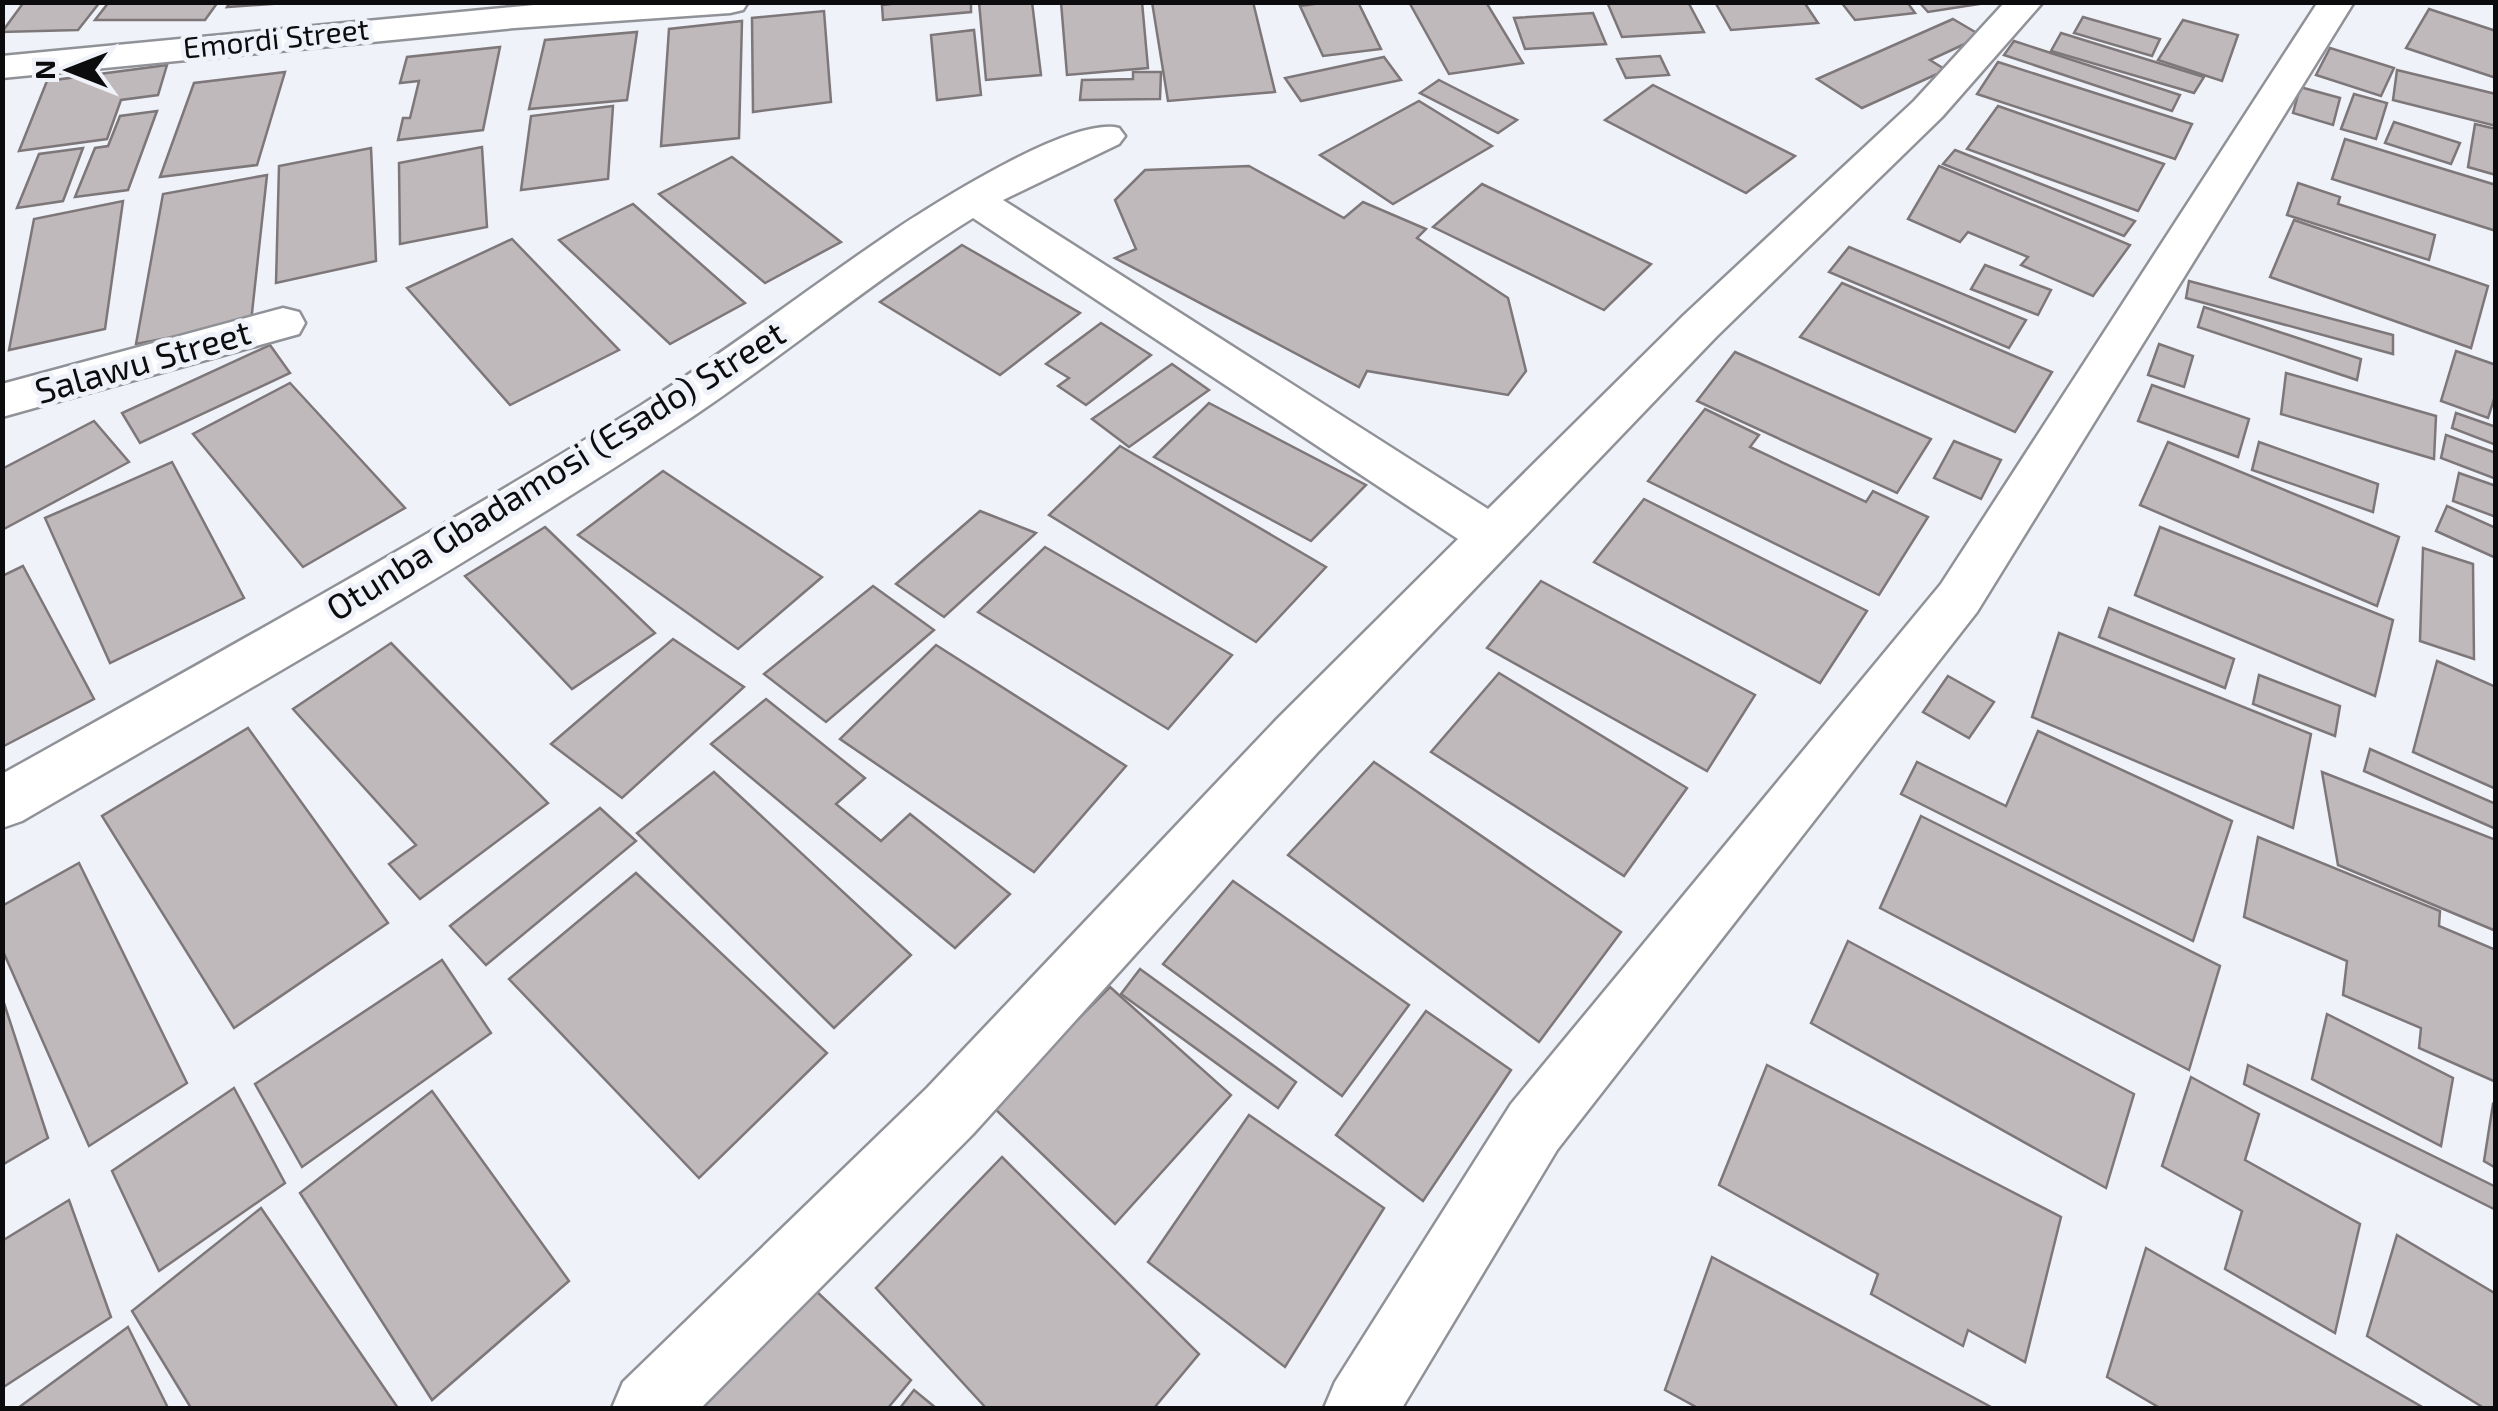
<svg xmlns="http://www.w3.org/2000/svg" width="2498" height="1411" viewBox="0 0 2498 1411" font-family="'Exo 2',sans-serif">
	<rect width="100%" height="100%" fill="#f0f2f9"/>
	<!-- building -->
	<g fill="#c0b9bc" stroke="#7d7779" stroke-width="2.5">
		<polygon points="24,2 100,2 78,30 2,32"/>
		<polygon points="109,2 218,2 205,20 95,20"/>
		<polygon points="230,2 299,2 227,7"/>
		<polygon points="908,2 971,2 971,12 883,20 882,5"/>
		<polygon points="979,2 1032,2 1041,75 986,80"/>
		<polygon points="1061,2 1142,2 1148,68 1067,75"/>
		<polygon points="1152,2 1253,2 1275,92 1168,101"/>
		<polygon points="1328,2 1358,2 1381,49 1323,56 1300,6"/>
		<polygon points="1409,2 1486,2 1523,63 1449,74"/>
		<polygon points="1607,2 1688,2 1704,32 1622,37"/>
		<polygon points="1715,2 1804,2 1818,23 1731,30"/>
		<polygon points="1841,2 1907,2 1915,13 1855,20"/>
		<polygon points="1919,2 1992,2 1928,12"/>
		<polygon points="2429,9 2496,31 2496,78 2406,48"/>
		<polygon points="824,11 831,102 753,112 752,18"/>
		<polygon points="1593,13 1606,44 1525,49 1514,18"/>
		<polygon points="2083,17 2160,39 2152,56 2074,33"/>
		<polygon points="1953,19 1982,36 1930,60 1946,70 1862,108 1817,79"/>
		<polygon points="2183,20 2238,35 2222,81 2158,60"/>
		<polygon points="742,21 739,138 661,146 669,29"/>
		<polygon points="974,30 981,95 937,100 931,35"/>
		<polygon points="637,32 627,100 529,109 545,40"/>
		<polygon points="2061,33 2204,77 2194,93 2051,51"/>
		<polygon points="2014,41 2180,95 2172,111 2004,55"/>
		<polygon points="500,47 483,130 398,140 403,118 410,118 419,81 400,83 407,57"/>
		<polygon points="2330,48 2394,68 2381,96 2316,75"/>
		<polygon points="1660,56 1669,75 1626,78 1617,59"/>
		<polygon points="1384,57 1401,80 1301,101 1285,78"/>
		<polygon points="1998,62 2192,124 2175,159 1977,94"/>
		<polygon points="167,65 158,95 121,100 107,139 19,151 47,81"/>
		<polygon points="2397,70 2496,94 2496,126 2393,100"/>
		<polygon points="285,72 257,165 160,177 194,83"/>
		<polygon points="1133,72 1161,72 1160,99 1080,100 1082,80 1133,79"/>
		<polygon points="1439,80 1517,120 1498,133 1420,93"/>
		<polygon points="1653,85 1795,156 1746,193 1605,120"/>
		<polygon points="2300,87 2340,98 2333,125 2293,113"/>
		<polygon points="2354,94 2387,103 2376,139 2341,129"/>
		<polygon points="1419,101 1492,146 1393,204 1320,155"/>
		<polygon points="613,106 608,179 521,190 531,116"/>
		<polygon points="1998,106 2164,164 2138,211 1967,149"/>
		<polygon points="157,111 128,190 75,197 95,148 108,146 120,116"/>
		<polygon points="2394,122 2460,143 2451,164 2385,143"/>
		<polygon points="2475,124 2496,129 2496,175 2468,167"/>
		<polygon points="2345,139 2496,185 2496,231 2332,179"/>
		<polygon points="482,147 487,227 400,244 399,163"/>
		<polygon points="83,148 63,201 17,208 39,154"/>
		<polygon points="371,148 376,261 276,283 279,166"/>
		<polygon points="1955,150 2135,221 2124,236 1943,164"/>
		<polygon points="732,157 841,242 765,283 659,194"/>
		<polygon points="1249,166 1344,218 1363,202 1426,229 1417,238 1508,298 1526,371 1508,395 1367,371 1359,387 1115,258 1136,249 1115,200 1145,170"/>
		<polygon points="1939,166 2130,245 2093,296 2021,265 2028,257 1968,232 1960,242 1908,219"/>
		<polygon points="267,175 251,322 136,344 163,194"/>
		<polygon points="2298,183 2340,197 2338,204 2435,235 2429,260 2287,215"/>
		<polygon points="1482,184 1651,264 1604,310 1433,227"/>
		<polygon points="123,201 105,329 9,350 34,219"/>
		<polygon points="633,204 745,303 670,344 559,240"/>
		<polygon points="2294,220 2488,286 2471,348 2270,277"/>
		<polygon points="512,239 619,350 510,405 407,288"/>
		<polygon points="962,245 1080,313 1000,375 880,302"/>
		<polygon points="1849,247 2026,320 2009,348 1829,272"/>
		<polygon points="1985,265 2051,290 2038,315 1971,289"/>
		<polygon points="2189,281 2393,335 2393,354 2186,298"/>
		<polygon points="1842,283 2052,372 2015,432 1800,337"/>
		<polygon points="2204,307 2361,359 2357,380 2198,327"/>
		<polygon points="1101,323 1151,355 1086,405 1058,386 1069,378 1046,364"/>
		<polygon points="2159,344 2193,356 2184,387 2148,375"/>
		<polygon points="270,345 290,373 140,443 122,413"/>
		<polygon points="2456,351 2496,365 2496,393 2488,418 2441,401"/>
		<polygon points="1735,352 1931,439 1897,493 1697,401"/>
		<polygon points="1172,364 1209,390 1129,447 1092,419"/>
		<polygon points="2286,373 2436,416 2434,459 2281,414"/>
		<polygon points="290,383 405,508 303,567 193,434"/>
		<polygon points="2152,385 2249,419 2238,457 2138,421"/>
		<polygon points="1209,403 1366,485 1311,541 1154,457"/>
		<polygon points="1705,409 1759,435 1750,447 1866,502 1873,491 1928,517 1879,595 1648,481"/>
		<polygon points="2456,413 2496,427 2496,445 2452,428"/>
		<polygon points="94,421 129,462 2,530 2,469"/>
		<polygon points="2446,435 2496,453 2496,479 2441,458"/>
		<polygon points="1954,441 2001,460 1981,499 1934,478"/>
		<polygon points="2168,442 2399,537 2377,606 2140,505"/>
		<polygon points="2259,442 2378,484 2373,512 2252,470"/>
		<polygon points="1120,446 1326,567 1256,642 1049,515"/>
		<polygon points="172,462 244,598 110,663 45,518"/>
		<polygon points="663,471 822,577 738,649 578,535"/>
		<polygon points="2459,473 2496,486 2496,517 2453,501"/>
		<polygon points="1644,499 1867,611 1820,683 1594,562"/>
		<polygon points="2447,506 2496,528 2496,558 2436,531"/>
		<polygon points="980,511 1036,533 944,617 896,584"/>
		<polygon points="545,527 655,633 572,689 465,576"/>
		<polygon points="2160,527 2393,620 2375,696 2135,595"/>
		<polygon points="1045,547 1232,655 1168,729 978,612"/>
		<polygon points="2423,548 2473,564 2474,659 2420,641"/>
		<polygon points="23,566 94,699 2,747 2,576"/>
		<polygon points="1541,581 1755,695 1707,771 1487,648"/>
		<polygon points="873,586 934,630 826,722 764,674"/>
		<polygon points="2109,608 2234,659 2225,688 2099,637"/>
		<polygon points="2059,633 2311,734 2293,828 2032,717"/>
		<polygon points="673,639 744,687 622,798 551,744"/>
		<polygon points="391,643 548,803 420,899 389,864 416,845 293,709"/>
		<polygon points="936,645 1126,766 1034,872 840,739"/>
		<polygon points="2437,661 2496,687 2496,789 2413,752"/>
		<polygon points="1499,673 1687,788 1624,876 1431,752"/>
		<polygon points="2259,675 2340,706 2335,736 2253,704"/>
		<polygon points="1948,676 1994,702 1969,738 1923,712"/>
		<polygon points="766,699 865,778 836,804 881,841 910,814 1010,894 955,948 711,744"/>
		<polygon points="248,728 388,923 234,1028 102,816"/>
		<polygon points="2038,731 2232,821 2193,941 1901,794 1917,762 2006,806"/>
		<polygon points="2370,749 2496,804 2496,829 2364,771"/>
		<polygon points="1374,762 1621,932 1539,1042 1288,855"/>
		<polygon points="714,772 911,955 834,1028 637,833"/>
		<polygon points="2322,772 2496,840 2496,931 2338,865"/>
		<polygon points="600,808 636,841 486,965 450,926"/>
		<polygon points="1921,816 2220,966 2189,1070 1880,908"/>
		<polygon points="2258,837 2440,911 2439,926 2496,950 2496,1082 2419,1048 2421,1028 2343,995 2347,961 2244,917"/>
		<polygon points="79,863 187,1083 89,1146 2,949 2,906"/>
		<polygon points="636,873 827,1053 699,1178 509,979"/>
		<polygon points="1233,881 1409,1005 1342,1096 1163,964"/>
		<polygon points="1848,941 2134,1094 2106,1188 1811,1023"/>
		<polygon points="442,960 491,1033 302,1167 255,1084"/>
		<polygon points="1140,969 1296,1082 1278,1108 1121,994"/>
		<polygon points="1110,987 1231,1095 1115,1224 992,1106"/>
		<polygon points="2,997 48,1138 2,1165"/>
		<polygon points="1426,1011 1511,1070 1423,1201 1336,1135"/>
		<polygon points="2327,1014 2453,1078 2441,1146 2312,1079"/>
		<polygon points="1767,1065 2061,1217 2025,1362 1968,1330 1963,1346 1871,1294 1878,1274 1719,1185"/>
		<polygon points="2248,1065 2496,1187 2496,1210 2244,1084"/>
		<polygon points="2191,1077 2259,1114 2245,1160 2360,1224 2335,1333 2225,1269 2242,1211 2162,1166"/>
		<polygon points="234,1088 285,1183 159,1271 112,1171"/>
		<polygon points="432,1091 569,1281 432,1400 300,1193"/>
		<polygon points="2493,1104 2496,1105 2496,1168 2484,1161"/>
		<polygon points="1249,1115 1384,1208 1285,1367 1148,1262"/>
		<polygon points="1002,1157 1199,1354 1154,1408 986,1408 876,1288"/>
		<polygon points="69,1200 111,1317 2,1388 2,1241"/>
		<polygon points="261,1208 398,1408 191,1408 132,1311"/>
		<polygon points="2397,1235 2496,1294 2496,1408 2484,1408 2367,1336"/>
		<polygon points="2146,1248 2424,1408 2160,1408 2107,1377"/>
		<polygon points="1712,1257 1993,1408 1698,1408 1665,1390"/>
		<polygon points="799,1275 911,1380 888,1408 681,1408"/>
		<polygon points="128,1327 168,1408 18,1408"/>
		<polygon points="914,1390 936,1408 900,1408"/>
	</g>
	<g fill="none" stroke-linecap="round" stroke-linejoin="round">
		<!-- minor casing -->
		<g stroke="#909298" stroke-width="5">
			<g id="minor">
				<polygon points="565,2 748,2 743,10 730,13 514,28 2,78 2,56"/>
				<path d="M2005 2H2043L1942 117 1716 337 1317 753 973 1134 701 1408H612L623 1382 927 1088 1277 719 1458 539 973 218C870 282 778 361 677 427 464 567 242 693 22 821L2 828V774C217 654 432 535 640 406 728 351 810 287 896 229 937 202 1072 116 1119 128L1125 136 1119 144 1003 200 1488 509 1684 315 1914 101Z"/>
				<polygon points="2318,2 2354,2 1977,612 1557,1150 1402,1408 1324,1408 1335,1382 1511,1104 1941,584"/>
				<polygon points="283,308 299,312 305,323 299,334 2,417 2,384"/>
			</g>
		</g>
		<!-- minor -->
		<use href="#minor" fill="#fff" fill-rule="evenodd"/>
	</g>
	<g text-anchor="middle" stroke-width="10" stroke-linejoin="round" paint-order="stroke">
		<!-- far-street labels -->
		<g font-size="30" fill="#0c0c0e" stroke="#f0f2f9">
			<text transform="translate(276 39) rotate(-6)" y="10">Emordi Street</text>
		</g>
		<!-- street labels -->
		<g font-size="35" fill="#0c0c0e" stroke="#f0f2f9">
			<text transform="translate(143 362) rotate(-16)" y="12">Salawu Street</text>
			<text transform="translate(556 471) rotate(-32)" y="12">Otunba Gbadamosi (Esado) Street</text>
		</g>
	</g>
	<!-- border -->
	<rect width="2498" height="1411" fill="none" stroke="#0c0c0e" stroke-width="10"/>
	<!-- north arrow -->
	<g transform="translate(70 70) rotate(270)" stroke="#f0f2f9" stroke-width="8" paint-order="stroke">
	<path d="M0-8L18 38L0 25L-18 38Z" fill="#0c0c0e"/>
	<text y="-15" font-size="28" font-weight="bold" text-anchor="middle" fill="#0c0c0e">N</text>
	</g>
</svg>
